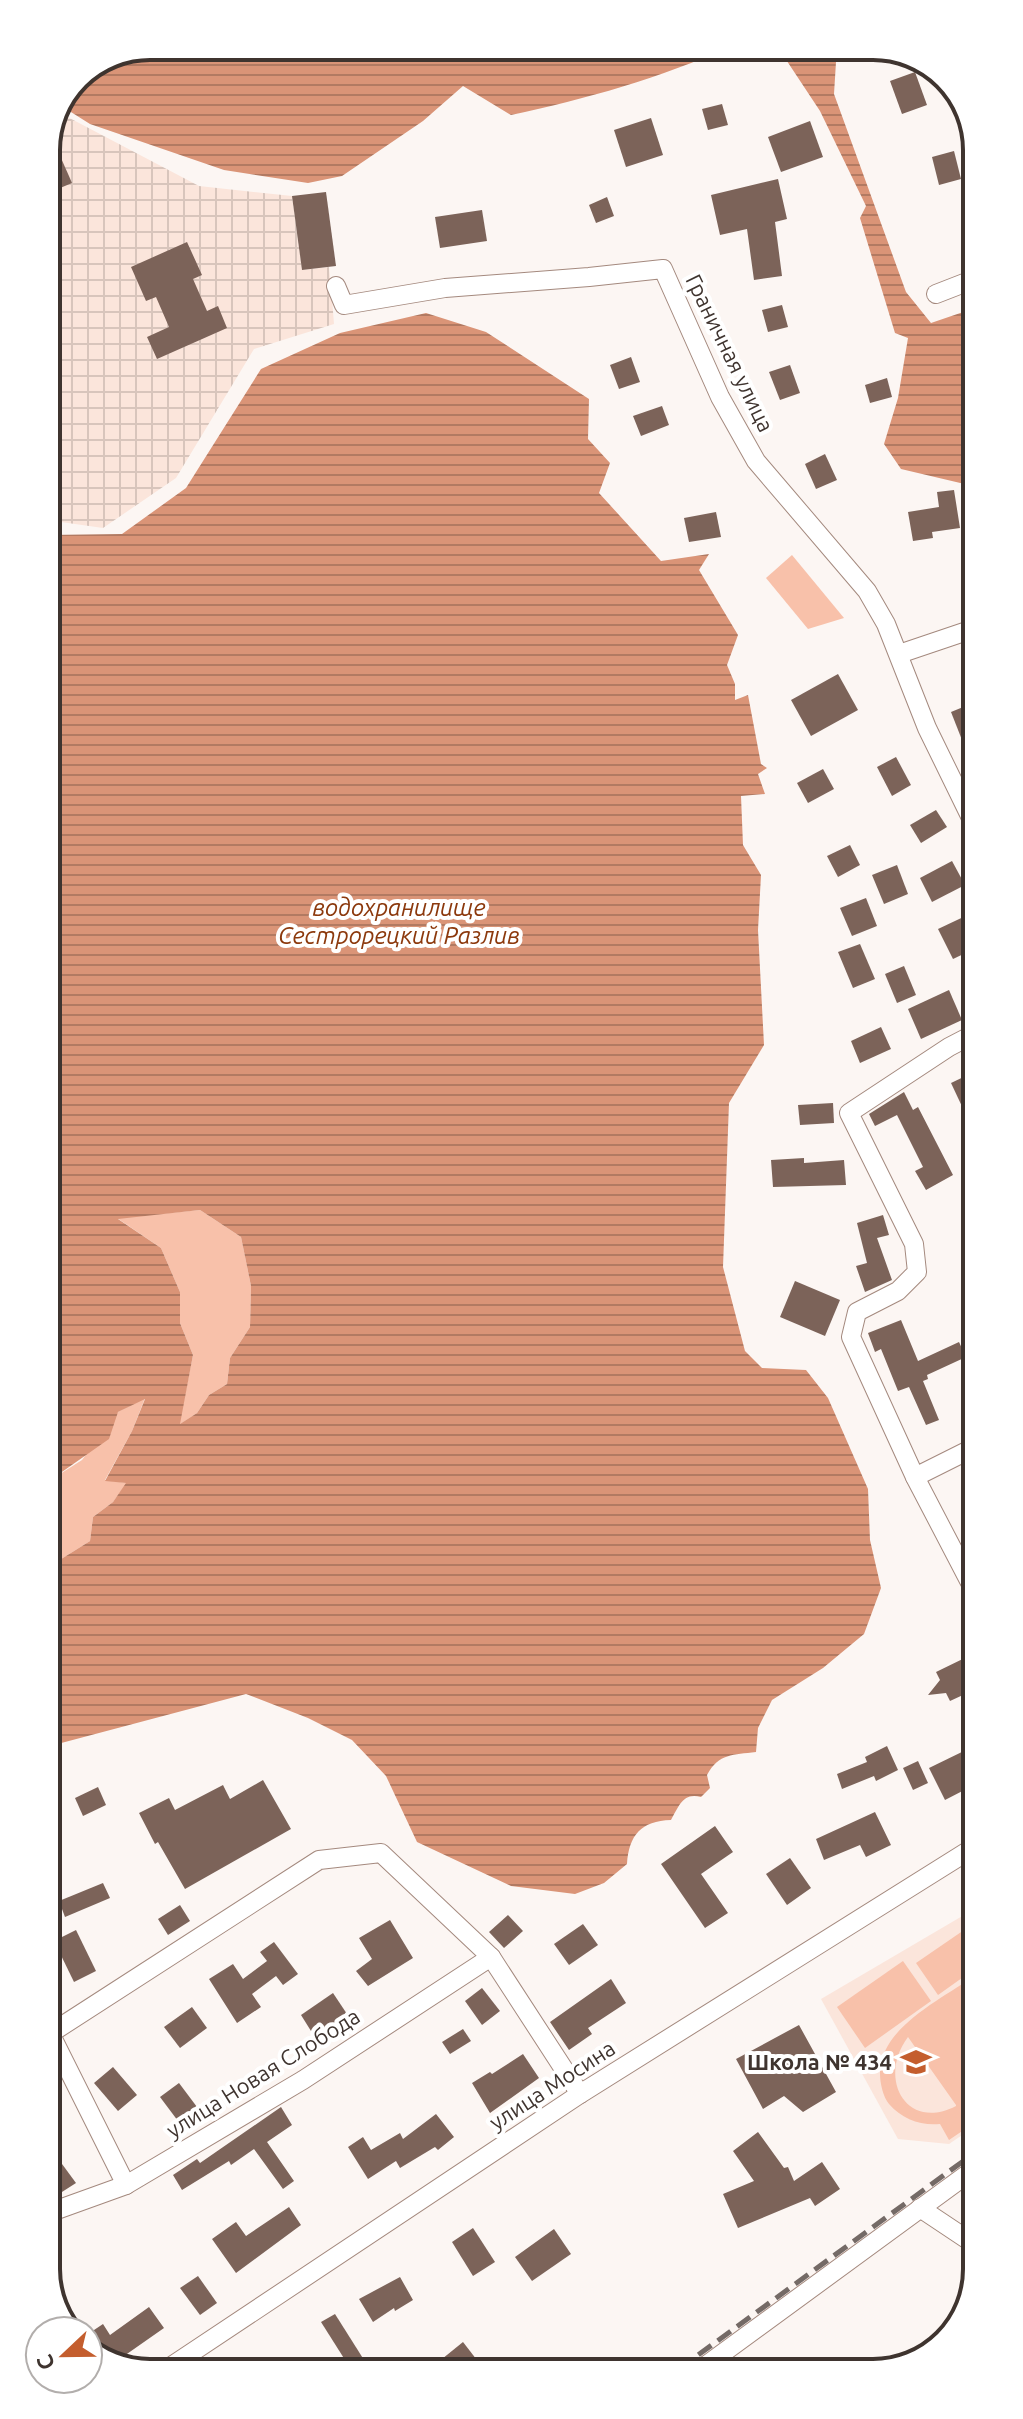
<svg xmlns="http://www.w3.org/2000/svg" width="1023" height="2419" viewBox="0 0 1023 2419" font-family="Ubuntu,sans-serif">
	<defs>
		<pattern id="industrial-grid" width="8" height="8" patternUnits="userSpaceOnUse" patternTransform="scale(2)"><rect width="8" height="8" fill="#fbe5db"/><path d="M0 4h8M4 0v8" fill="none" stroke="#d8c5bc"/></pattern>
		<pattern id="water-rules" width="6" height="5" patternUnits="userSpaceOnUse" patternTransform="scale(2)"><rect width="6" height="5" fill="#da9477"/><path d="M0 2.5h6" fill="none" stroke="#b27a62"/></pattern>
	</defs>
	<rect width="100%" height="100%" fill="#fcf6f3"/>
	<!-- built -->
	<polygon fill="#fbe5db" points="976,1908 977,2125 949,2144 898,2139 821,1999"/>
	<!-- industrial -->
	<polygon fill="url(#industrial-grid)" points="60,113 199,186 292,196 302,270 329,267 331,286 334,324 254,349 176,478 103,528 47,520 46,144"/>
	<!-- green -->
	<g fill="#f8c1aa" fill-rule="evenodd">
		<polygon points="792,555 844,618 808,629 766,578"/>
		<polygon points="200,1210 241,1237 251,1286 250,1327 230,1358 227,1384 209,1395 197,1413 179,1425 193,1355 180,1323 180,1292 161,1248 117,1218"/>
		<polygon points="145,1398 132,1431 105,1480 127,1483 113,1502 93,1517 90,1541 50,1566 49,1481 82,1460 118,1412"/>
		<polygon points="967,1928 976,1940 976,1968 938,1995 916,1963"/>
		<polygon points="903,1961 931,2001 865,2048 837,2007"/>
		<path d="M976 1975 977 2121 949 2140 940 2124C921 2126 902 2119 889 2104 883 2097 880 2083 880 2074 879 2028 942 1999 976 1975ZM908 2037 956 2105V2106C906 2132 877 2078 908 2037Z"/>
	</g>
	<!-- water -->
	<g fill="url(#water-rules)" fill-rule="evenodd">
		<path d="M150 46H731C661 78 586 99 511 115L463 86 423 121 342 176 308 183 224 170 90 124 63 107 77 76Z"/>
		<polygon points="777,46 837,46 834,94 906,292 931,323 972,309 973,486 901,469 884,444 898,398 908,338 895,333 860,218 866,206 820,111"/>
		<path d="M426 313 486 332 589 399 588 439 610 463 599 493 661 561 709 554 699 570 738 635 727 665 735 684V700L748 695 761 764 767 768 758 774 765 794 741 796 743 845 761 875 758 930 764 1045 729 1103 723 1267 745 1351 762 1368 806 1370 828 1398 868 1489 870 1540 881 1588 864 1634 823 1668 772 1700 758 1728 756 1752C733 1755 719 1753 707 1775L710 1788 701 1797C683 1792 679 1806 671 1820 641 1821 629 1835 627 1864L604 1883 575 1894 511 1886 417 1842 386 1776 352 1740 308 1718 246 1694 50 1746V1566L90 1541 93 1517 113 1502 126 1483 105 1481 132 1431 145 1399 118 1412 109 1439 49 1481 47 535 122 534 186 488 261 369 340 333ZM200 1210 241 1237 251 1286 250 1327 230 1358 227 1384 209 1395 197 1413 180 1424 193 1355 180 1323V1292L161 1248 118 1219Z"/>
	</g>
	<!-- building -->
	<g fill="#7c6359">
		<polygon points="915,72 927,105 902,114 890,81"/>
		<polygon points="722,104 728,125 708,130 702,109"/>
		<polygon points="651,118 663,155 626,167 614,130"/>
		<polygon points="810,121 823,157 781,172 768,137"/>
		<polygon points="954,151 961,179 939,185 932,157"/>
		<polygon points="61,158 72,183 53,191 46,175 46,164"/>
		<polygon points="778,179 787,219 775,222 782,276 754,280 747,229 720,235 711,195"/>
		<polygon points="326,192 336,266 302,270 292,196"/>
		<polygon points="607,197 614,216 596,223 589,205"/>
		<polygon points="482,210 487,241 440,248 435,217"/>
		<polygon points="187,242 202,275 193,279 207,311 218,306 227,328 157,359 147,337 169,327 156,297 146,301 131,267"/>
		<polygon points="782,305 788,327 768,332 762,310"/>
		<polygon points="631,357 640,382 619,389 610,365"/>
		<polygon points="790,365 800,393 780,400 769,372"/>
		<polygon points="887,378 892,397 870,403 865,385"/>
		<polygon points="662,406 669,425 641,436 633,416"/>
		<polygon points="825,454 837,480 816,489 805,464"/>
		<polygon points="954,490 960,528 932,532 933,538 913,541 908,512 939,507 937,492"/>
		<polygon points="716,512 721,537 689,542 684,518"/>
		<polygon points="838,674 858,710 811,736 791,700"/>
		<polygon points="973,703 973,736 962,740 951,712"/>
		<polygon points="896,757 911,785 892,796 877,767"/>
		<polygon points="823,769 834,789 808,803 797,783"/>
		<polygon points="936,810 947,827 921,843 910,825"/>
		<polygon points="850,845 860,865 838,877 827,856"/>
		<polygon points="952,861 965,885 932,902 920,878"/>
		<polygon points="897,865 908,894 884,904 872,875"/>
		<polygon points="866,898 877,926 852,936 840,908"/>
		<polygon points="974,912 974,949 953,959 938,929"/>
		<polygon points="860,944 875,979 853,988 838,952"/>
		<polygon points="904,966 916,995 897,1003 885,974"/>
		<polygon points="949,990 962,1020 921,1039 908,1009"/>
		<polygon points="881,1027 891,1049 860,1063 851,1041"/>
		<polygon points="974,1072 974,1132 951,1083"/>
		<polygon points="904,1092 913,1110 918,1107 953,1175 926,1190 915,1171 923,1167 897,1115 875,1126 869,1114"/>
		<polygon points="833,1103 834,1123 800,1125 798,1105"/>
		<polygon points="804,1158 804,1163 844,1160 846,1185 773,1187 771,1160"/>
		<polygon points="883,1215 889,1235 877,1238 892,1280 865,1292 856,1266 867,1263 857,1223"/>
		<polygon points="795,1281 840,1300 825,1336 780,1317"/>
		<polygon points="901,1320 918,1361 959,1342 966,1357 927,1375 928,1379 923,1381 939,1420 926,1425 909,1387 898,1391 881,1349 875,1352 868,1333"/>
		<polygon points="975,1653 976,1689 950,1701 946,1693 928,1695 940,1680 936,1672"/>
		<polygon points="887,1746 898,1770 876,1781 874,1776 842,1789 837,1774 867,1762 865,1757"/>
		<polygon points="968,1749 976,1765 976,1784 945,1800 929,1768"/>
		<polygon points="918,1761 928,1783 913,1790 903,1768"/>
		<polygon points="263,1780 291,1829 185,1889 158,1842 155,1844 139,1813 169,1798 175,1810 223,1785 230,1799"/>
		<polygon points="98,1787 106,1805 83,1816 75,1798"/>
		<polygon points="875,1812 891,1845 866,1857 860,1845 824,1860 816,1839"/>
		<polygon points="715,1826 733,1852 701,1874 728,1913 705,1928 661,1864"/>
		<polygon points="790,1858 811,1888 787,1905 766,1874"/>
		<polygon points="103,1883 110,1898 65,1917 59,1901"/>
		<polygon points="180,1905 190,1921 168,1935 158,1919"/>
		<polygon points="508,1915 523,1931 504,1948 489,1932"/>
		<polygon points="390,1920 413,1958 368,1986 356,1971 372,1959 359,1938"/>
		<polygon points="583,1924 598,1945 569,1965 554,1944"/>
		<polygon points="76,1930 96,1971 74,1982 54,1941"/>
		<polygon points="274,1942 298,1974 283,1985 276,1976 252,1994 261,2007 237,2023 209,1979 233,1964 243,1979 267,1961 260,1952"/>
		<polygon points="611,1979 626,2003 588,2028 592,2034 569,2050 550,2022"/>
		<polygon points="482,1988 500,2011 482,2025 465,2001"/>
		<polygon points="333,1993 349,2017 316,2039 301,2015"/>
		<polygon points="192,2007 207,2028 180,2048 164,2027"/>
		<polygon points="799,2025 836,2092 803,2112 784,2096 763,2109 736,2059"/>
		<polygon points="463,2029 471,2041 450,2054 442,2042"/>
		<polygon points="523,2054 539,2078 490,2113 472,2083 490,2072 492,2074"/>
		<polygon points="113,2067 137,2095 118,2111 94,2083"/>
		<polygon points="179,2083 200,2111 181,2125 160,2097"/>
		<polygon points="281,2107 292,2125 267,2142 294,2181 283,2189 254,2149 231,2165 229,2161 182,2190 173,2175 197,2159 200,2163"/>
		<polygon points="436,2114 454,2137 438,2150 435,2147 400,2168 396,2161 368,2179 348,2147 363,2137 371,2150 400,2133 403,2139"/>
		<polygon points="758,2132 784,2168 788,2167 794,2181 822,2162 840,2189 815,2206 810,2198 738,2228 723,2194 754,2181 733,2151"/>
		<polygon points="51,2149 76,2183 51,2199"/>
		<polygon points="289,2207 301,2225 236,2273 212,2239 236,2222 246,2236"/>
		<polygon points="473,2228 495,2262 473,2276 452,2242"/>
		<polygon points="554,2229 571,2254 532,2281 515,2257"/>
		<polygon points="198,2276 217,2303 200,2315 180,2288"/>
		<polygon points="400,2277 413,2300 395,2311 394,2308 373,2322 359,2299"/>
		<polygon points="149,2307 164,2328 124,2356 133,2369 95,2354 88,2344 88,2334 103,2324 110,2335"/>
		<polygon points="335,2314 371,2371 352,2371 321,2322"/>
		<polygon points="463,2342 480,2364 472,2371 452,2371 442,2359"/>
	</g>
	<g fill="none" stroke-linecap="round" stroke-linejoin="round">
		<!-- minor casing -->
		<g stroke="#a4897e" stroke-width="20">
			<g id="minor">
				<polyline points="336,286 344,305 445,288 589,277 663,269 720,397 756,461 867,591 886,624 927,728 973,822"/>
				<polyline points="936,294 972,280"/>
				<polyline points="899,654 973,629"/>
				<polyline points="974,1034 949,1047 849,1113 914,1244 917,1272 898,1291 857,1312 851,1337 915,1477 975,1592"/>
				<polyline points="915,1477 975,1447"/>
				<polyline points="51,2033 319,1860 381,1853 491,1957 580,2094"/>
				<polyline points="51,2035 126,2185"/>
				<polyline points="920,2208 977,2246"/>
				<polyline points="51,2212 126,2185 303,2080 491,1957"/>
				<polyline points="701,2369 977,2167"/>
				<polyline points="161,2373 580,2094 976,1846"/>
			</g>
		</g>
		<!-- minor -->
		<use href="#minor" stroke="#fff" stroke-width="18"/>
		<!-- rail -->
		<polyline stroke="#746a66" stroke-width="5" stroke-dasharray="16 8" stroke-linecap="butt" points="679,2369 977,2151"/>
	</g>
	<!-- icons -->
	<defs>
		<g id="school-bare" transform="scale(2.4)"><path d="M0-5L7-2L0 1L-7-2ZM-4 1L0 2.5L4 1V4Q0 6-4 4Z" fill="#c45e2e" stroke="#fff" stroke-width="2.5" paint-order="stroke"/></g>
	</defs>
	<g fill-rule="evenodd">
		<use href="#school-bare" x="916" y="2062"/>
	</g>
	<g text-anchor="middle" stroke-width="8" stroke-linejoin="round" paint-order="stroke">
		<!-- street labels -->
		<g font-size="22" fill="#3f342f" stroke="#fff">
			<text transform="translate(730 353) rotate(64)" y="8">Граничная улица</text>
			<text transform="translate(263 2073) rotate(-32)" y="8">улица Новая Слобода</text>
			<text transform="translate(552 2085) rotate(-33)" y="8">улица Мосина</text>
		</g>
		<!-- poi labels -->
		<g font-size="22" font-weight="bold" fill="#3f342f" stroke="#fff" text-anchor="end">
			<text x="892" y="2070">Школа № 434</text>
		</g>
		<!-- water labels -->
		<g font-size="24" font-style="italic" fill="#8c390d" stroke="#fff">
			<text x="399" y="916">водохранилище<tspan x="399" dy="28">Сестрорецкий Разлив</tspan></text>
		</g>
	</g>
	<!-- crop -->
	<path d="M0 0H1023V2419H0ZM150 60H873A90 90 0 0 1 963 150V2269A90 90 0 0 1 873 2359H150A90 90 0 0 1 60 2269V150A90 90 0 0 1 150 60Z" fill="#fff" fill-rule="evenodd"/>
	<path fill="none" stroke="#3f342f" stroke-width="4" d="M150 60H873A90 90 0 0 1 963 150V2269A90 90 0 0 1 873 2359H150A90 90 0 0 1 60 2269V150A90 90 0 0 1 150 60Z"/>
	<!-- north arrow -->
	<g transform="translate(64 2355) rotate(248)"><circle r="38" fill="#ffffff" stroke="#b2aeac" stroke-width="2"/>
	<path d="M0-6L14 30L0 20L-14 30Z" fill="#c45e2e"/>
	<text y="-12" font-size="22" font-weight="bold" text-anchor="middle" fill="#3f342f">С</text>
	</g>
</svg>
